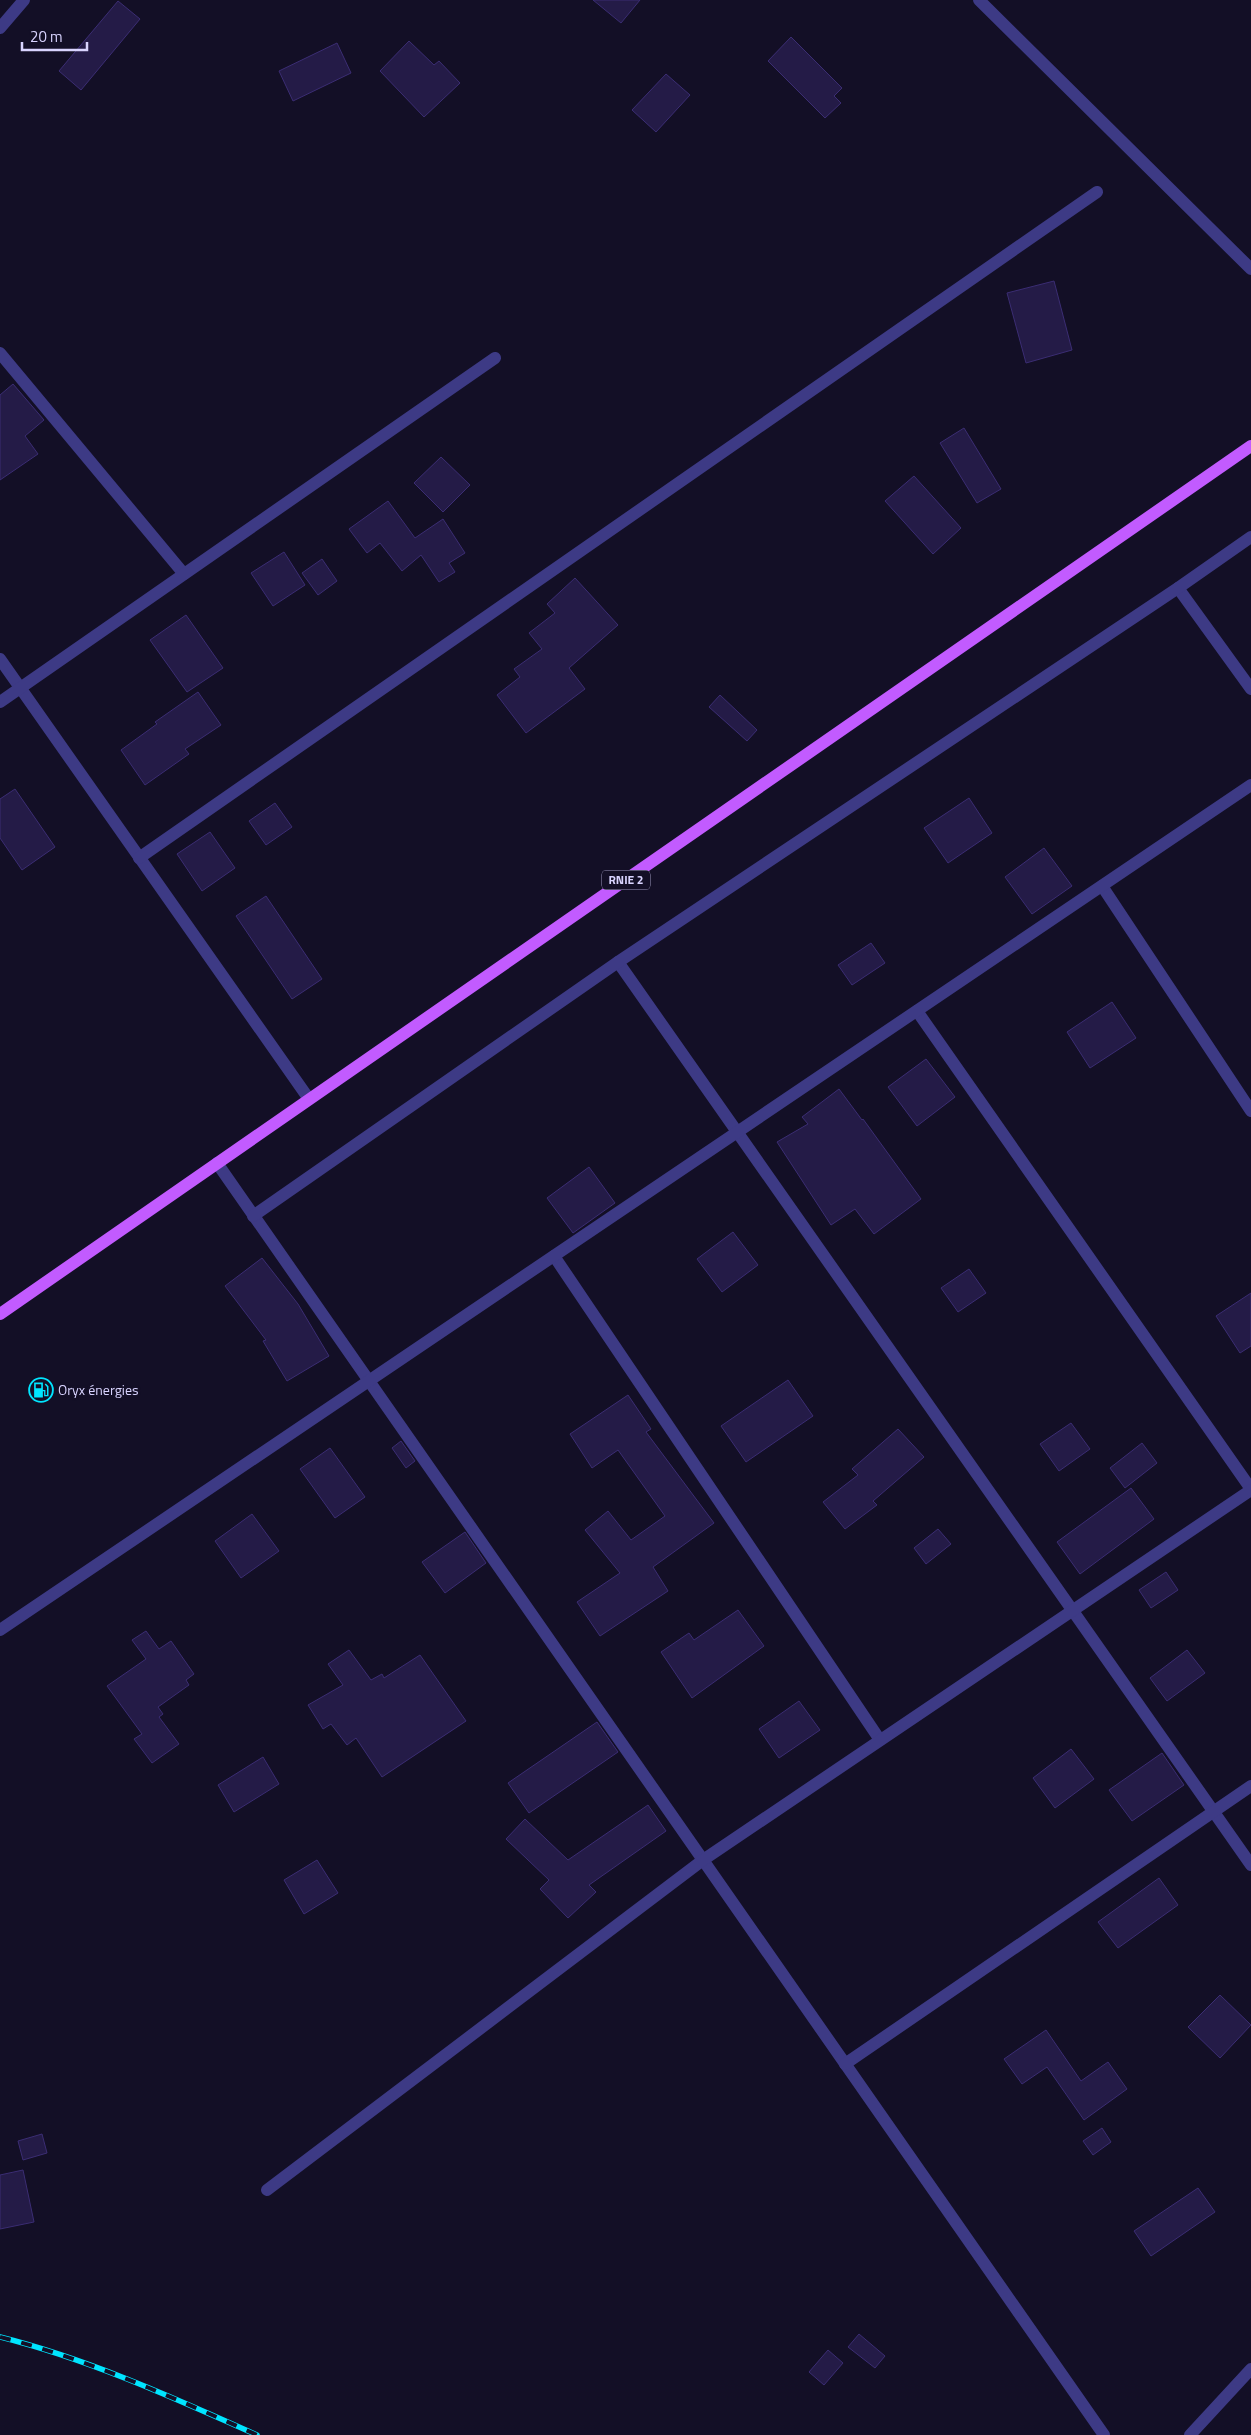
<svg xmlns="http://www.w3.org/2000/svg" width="1251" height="2435" viewBox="0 0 1251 2435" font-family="'Titillium Web',sans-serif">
	<rect width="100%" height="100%" fill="#130f26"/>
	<!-- building -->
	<g fill="#241b47" stroke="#3b2d73">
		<polygon points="593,0 640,0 621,23"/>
		<polygon points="118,1 140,19 81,90 59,71"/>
		<polygon points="791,37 842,88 834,96 841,103 825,118 768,61"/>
		<polygon points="409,41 434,65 439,61 460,83 424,117 380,71"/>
		<polygon points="337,43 351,73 293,101 279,71"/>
		<polygon points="666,74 690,95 656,132 632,110"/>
		<polygon points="1054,281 1072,350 1026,363 1007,293"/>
		<polygon points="13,384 44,420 25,436 38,454 0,480 0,395"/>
		<polygon points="964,428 1001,489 977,503 940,443"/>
		<polygon points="441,457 470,485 443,512 414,483"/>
		<polygon points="914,476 961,528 933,554 885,501"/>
		<polygon points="388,501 415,538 443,519 465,553 449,563 455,572 439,582 421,555 402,571 380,543 367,553 349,529"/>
		<polygon points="284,552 305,585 273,606 251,573"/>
		<polygon points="322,559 337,581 318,595 302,573"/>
		<polygon points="575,578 618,625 569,668 585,689 526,733 497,695 520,677 514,669 542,649 529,633 555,613 547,604"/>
		<polygon points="186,615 223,668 187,692 150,640"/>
		<polygon points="198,692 221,725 185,749 189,754 145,785 121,750 157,724 155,722"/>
		<polygon points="720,695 757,730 747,741 709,707"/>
		<polygon points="15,789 55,847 22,870 0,838 0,799"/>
		<polygon points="969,798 992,833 948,863 924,828"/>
		<polygon points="275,803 292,827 266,845 249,821"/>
		<polygon points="210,832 235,868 202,891 177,854"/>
		<polygon points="1044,848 1072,886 1032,914 1005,877"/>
		<polygon points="266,896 322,979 292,999 236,916"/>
		<polygon points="871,943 885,963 852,985 838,965"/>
		<polygon points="1112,1002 1136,1038 1090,1068 1067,1032"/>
		<polygon points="926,1059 955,1097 917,1126 888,1087"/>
		<polygon points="839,1089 862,1120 863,1119 921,1199 874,1234 855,1209 831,1225 777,1142 808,1124 802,1117"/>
		<polygon points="589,1167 615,1203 573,1233 547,1198"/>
		<polygon points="733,1232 758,1265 722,1292 697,1259"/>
		<polygon points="262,1258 298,1304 329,1356 287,1381 263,1341 266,1340 225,1286"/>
		<polygon points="969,1269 986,1293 958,1312 941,1288"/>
		<polygon points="1251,1293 1251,1346 1240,1353 1216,1316"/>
		<polygon points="788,1380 813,1416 746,1462 721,1426"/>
		<polygon points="628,1395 651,1429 646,1432 714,1523 653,1567 668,1591 600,1636 577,1602 620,1573 585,1530 608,1511 631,1540 665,1516 618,1450 592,1468 570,1434"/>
		<polygon points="1071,1423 1090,1449 1059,1471 1040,1444"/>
		<polygon points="898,1429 924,1457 873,1501 877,1505 845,1529 823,1502 858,1475 852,1469"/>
		<polygon points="401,1441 415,1461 406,1468 392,1448"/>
		<polygon points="1142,1443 1157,1463 1125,1488 1110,1468"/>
		<polygon points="330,1448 365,1497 335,1518 300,1469"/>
		<polygon points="1131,1488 1154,1519 1080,1574 1057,1542"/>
		<polygon points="252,1514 279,1551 241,1578 215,1541"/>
		<polygon points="938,1529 951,1544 926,1564 914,1548"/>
		<polygon points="465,1532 486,1563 445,1593 422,1562"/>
		<polygon points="1166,1572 1178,1590 1151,1608 1139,1590"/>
		<polygon points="738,1610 764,1646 692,1698 661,1652 689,1633 694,1640"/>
		<polygon points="146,1631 159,1649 171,1641 194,1674 186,1680 189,1685 158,1707 163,1714 159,1717 179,1744 152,1763 134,1739 142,1734 107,1686 146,1659 132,1640"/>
		<polygon points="349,1650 371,1680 382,1674 384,1678 420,1655 466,1721 382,1777 356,1738 347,1745 331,1724 323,1729 308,1705 343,1685 328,1664"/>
		<polygon points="1187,1650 1205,1673 1167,1701 1150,1678"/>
		<polygon points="799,1701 820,1730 779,1758 759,1729"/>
		<polygon points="597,1722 618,1752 529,1813 508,1783"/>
		<polygon points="1071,1749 1094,1779 1055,1808 1033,1778"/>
		<polygon points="1162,1753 1184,1785 1132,1821 1109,1790"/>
		<polygon points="263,1757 279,1784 234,1812 218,1785"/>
		<polygon points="648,1805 666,1831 589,1885 596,1892 568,1918 540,1889 549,1880 506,1839 525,1819 568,1860"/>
		<polygon points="317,1860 338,1893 304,1914 284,1880"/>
		<polygon points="1159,1878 1178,1905 1118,1948 1098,1922"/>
		<polygon points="1220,1995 1251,2025 1220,2058 1188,2027"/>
		<polygon points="1046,2030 1081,2081 1108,2062 1127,2089 1084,2120 1047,2067 1022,2084 1004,2059"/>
		<polygon points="1102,2128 1111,2142 1093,2155 1083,2141"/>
		<polygon points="42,2134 47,2153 23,2160 18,2141"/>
		<polygon points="23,2170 34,2222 0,2229 0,2175"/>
		<polygon points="1198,2188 1215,2212 1151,2256 1134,2231"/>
		<polygon points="859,2334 885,2356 875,2368 848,2347"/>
		<polygon points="828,2350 843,2363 824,2385 809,2372"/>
	</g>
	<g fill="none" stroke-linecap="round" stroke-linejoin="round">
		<!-- minor -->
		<g stroke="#3d3a85" stroke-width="12">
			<polyline points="979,0 1251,269"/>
			<polyline points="0,28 24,0"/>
			<polyline points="0,353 184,574"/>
			<polyline points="1178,588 1251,689"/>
			<polyline points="0,659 309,1099"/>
			<polyline points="0,702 495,358"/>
			<polyline points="139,858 1097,192"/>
			<polyline points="1102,886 1251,1111"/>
			<polyline points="618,962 1251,1865"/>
			<polyline points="917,1011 1251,1489"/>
			<polyline points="217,1163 1104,2435"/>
			<polyline points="253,1216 618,962 1178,588 1251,537"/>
			<polyline points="554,1256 880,1740"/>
			<polyline points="0,1630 1251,785"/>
			<polyline points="845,2064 1251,1786"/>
			<polyline points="267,2190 703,1860 1251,1490"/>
			<polyline points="1190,2435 1251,2369"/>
		</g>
		<!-- primary -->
		<polyline stroke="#c25bff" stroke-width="12" points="0,1314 1251,446"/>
		<!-- rail casing -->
		<g stroke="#00e5ff" stroke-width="5.5">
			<path id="rail" d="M0 2337C88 2359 174 2398 257 2435"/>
		</g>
		<!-- rail -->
		<use href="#rail" stroke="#130f26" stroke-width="4" stroke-dasharray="11" stroke-linecap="butt"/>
	</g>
	<!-- icons -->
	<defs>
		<g id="fuel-ring" transform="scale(1.25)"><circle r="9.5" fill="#130f26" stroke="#00e5ff" stroke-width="1.5"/><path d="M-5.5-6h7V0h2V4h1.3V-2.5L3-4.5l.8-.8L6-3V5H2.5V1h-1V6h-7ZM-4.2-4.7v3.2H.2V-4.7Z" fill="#00e5ff"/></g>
	</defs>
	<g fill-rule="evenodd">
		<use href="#fuel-ring" x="41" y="1390"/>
	</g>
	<g text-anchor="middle" stroke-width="5" stroke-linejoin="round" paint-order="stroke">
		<!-- shield labels -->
		<rect fill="#130f26" stroke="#9e99be" stroke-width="1" x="602" y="870.5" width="48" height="19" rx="4"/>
		<g font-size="12" font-weight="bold" fill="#d9d4ff">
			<text x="626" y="884">RNIE 2</text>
		</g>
		<!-- poi labels -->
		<g font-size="14" fill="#d9d4ff" stroke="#130f26" text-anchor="start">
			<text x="58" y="1395">Oryx énergies</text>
		</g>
	</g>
	<!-- scale -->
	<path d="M22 42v8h65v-8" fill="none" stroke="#d9d4ff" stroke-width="2.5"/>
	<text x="30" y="42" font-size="15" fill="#d9d4ff" stroke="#130f26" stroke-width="4" paint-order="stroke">20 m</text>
</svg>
